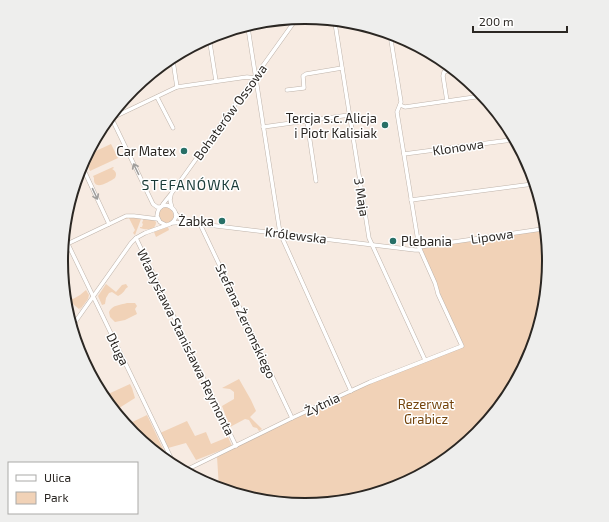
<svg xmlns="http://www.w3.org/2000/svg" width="609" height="522" viewBox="0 0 609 522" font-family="'Exo 2',sans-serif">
	<rect width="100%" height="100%" fill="#f7ebe2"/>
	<!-- green -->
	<g fill="#f1d2b7">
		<polygon points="111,144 118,158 90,171 85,159 87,155"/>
		<path d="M113 167 114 168 112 169C116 171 117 174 115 178 109 182 93 192 94 178L93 176Z"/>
		<path d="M167 207 172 210 174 217 172 222C157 227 153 209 167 207Z"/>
		<polygon points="128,217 141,218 141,219 135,235 133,233 135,230 129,218 125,219 124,218"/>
		<path d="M144 218 153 219 156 222C156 231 146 230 140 228V227H142L143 224 142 223Z"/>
		<polygon points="168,227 169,230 156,237 154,232"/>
		<polygon points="542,230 548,261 530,355 477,434 398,487 304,505 219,488 217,457 235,448 294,416 370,384 462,346 439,295 420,248"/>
		<path d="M106 284 116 292 122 285 126 284 128 287C124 289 125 293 118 296L112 292 109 293 106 298 105 304 102 305 98 296Z"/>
		<polygon points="86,290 89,295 88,299 79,311 81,307 79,309 68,300 67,295 73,299 80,295"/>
		<path d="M127 303H135L137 306 135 309 137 314 125 320 115 322 110 317 109 312C112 305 120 305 127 303Z"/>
		<polygon points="239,379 251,400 256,411 250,417 262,429 259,431 257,428 253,427 249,420 245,419 230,427 222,406 234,399 234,392 230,389 222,388"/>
		<polygon points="130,384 132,388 135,398 116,410 106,395"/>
		<polygon points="147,415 167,457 132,433 126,425"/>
		<polygon points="187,421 195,436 206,432 211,444 228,437 232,446 196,460 186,443 168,448 160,433"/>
	</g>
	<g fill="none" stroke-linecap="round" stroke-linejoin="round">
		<!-- street casing -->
		<g stroke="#bfb4ab" stroke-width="4.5">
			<g id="street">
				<polyline points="335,23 369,238 425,360"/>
				<polyline points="248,28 280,233 351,391"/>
				<polyline points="209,37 216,81"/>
				<polyline points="173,61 177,87"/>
				<polyline points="287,90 304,88 303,76 306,74 342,68"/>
				<polyline points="157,97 173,128"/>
				<polyline points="447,101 443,76 444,72 450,70"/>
				<polyline points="400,105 405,107 482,96"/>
				<polyline points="112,118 177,87 247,77 255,78"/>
				<polyline points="112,119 153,204 157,207 161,207"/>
				<polyline points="307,121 316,181"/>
				<polyline points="263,127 349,115"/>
				<polyline points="404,154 511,140"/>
				<polyline points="81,164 109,224"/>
				<polyline points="171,195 170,200 172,208"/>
				<polyline points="411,200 533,184"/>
				<polyline points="162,206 163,204 171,194 297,18"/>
				<polyline points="176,214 181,220 186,222"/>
				<polyline points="172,223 187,222 200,224 415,250 419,250"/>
				<polyline points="200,224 292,418"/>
				<polyline points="65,238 172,460"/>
				<polyline points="136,238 236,446"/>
				<polyline points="63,246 126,216 134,216 158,219"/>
				<polyline points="419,247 542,229"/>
				<path d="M73 325 131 243 136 238 145 233 170 224C188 213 159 193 157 216L160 222 166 225"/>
				<polyline points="186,470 292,418 370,382 462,346 438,294 437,290 435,283 419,247 397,112 401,102 390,34"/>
			</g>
		</g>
		<!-- street -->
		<use href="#street" stroke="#fff" stroke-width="3.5"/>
	</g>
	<!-- one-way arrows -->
	<defs><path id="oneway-shaft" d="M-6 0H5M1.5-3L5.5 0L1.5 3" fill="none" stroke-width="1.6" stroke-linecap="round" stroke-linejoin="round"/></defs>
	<g stroke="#a09e9c">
		<use href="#oneway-shaft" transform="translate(136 169) rotate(-116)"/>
		<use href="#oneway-shaft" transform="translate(95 194) rotate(65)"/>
	</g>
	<!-- markers -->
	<g fill="#287067" stroke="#fff" stroke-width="1.5">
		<circle cx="385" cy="125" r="4"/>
		<circle cx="184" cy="151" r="4"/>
		<circle cx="222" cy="221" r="4"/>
		<circle cx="393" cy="241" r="4"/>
	</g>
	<g text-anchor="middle" stroke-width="3" stroke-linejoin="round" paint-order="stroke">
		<!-- street labels -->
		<g font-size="13" fill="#2b2723" stroke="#fff">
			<text transform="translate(230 112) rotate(-54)" y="5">Bohaterów Ossowa</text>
			<text transform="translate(458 147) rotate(-8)" y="5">Klonowa</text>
			<text transform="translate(362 197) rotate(81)" y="5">3 Maja</text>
			<text transform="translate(296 235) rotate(7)" y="5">Królewska</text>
			<text transform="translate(492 236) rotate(-8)" y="5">Lipowa</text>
			<text transform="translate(246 321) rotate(65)" y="5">Stefana Żeromskiego</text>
			<text transform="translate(186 342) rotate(64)" y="5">Władysława Stanisława Reymonta</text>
			<text transform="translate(118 349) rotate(64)" y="5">Długa</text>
			<text transform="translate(322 404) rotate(-25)" y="5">Żytnia</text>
		</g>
		<!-- poi labels -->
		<g font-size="13" fill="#2b2723" stroke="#fff" text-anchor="end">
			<text x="377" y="123">Tercja s.c. Alicja<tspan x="377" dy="15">i Piotr Kalisiak</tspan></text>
			<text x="176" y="156">Car Matex</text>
			<text x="214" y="226">Żabka</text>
			<text x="401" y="246" text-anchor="start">Plebania</text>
		</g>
		<!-- park labels -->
		<g font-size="13" fill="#74440c" stroke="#fff">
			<text x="426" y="409">Rezerwat<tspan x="426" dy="15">Grabicz</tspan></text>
		</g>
		<!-- neighbourhood labels -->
		<g font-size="14" letter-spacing="1" fill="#193a36" stroke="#fff">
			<text x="191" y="190">STEFANÓWKA</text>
		</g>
	</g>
	<!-- crop -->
	<path d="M0 0H609V522H0ZM68 261a237 237 0 1 1 474 0a237 237 0 1 1-474 0Z" fill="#eeeeed" fill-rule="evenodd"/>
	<path fill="none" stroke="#2b2723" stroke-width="2" d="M68 261a237 237 0 1 1 474 0a237 237 0 1 1-474 0Z"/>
	<!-- legend -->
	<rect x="8" y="462" width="130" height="52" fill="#ffffff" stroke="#aaa9a7"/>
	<rect x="16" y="475" width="20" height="6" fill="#ffffff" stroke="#aaa9a7"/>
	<text x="44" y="482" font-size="12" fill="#2b2723">Ulica</text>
	<rect x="16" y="492" width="20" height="12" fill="#f1d2b7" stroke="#aaa9a7"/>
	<text x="44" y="502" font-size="12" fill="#2b2723">Park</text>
	<!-- scale -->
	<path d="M473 26v6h94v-6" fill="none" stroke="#2b2723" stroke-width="2"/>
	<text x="479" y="26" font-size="12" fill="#2b2723" stroke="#ffffff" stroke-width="3" paint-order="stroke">200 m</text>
</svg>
